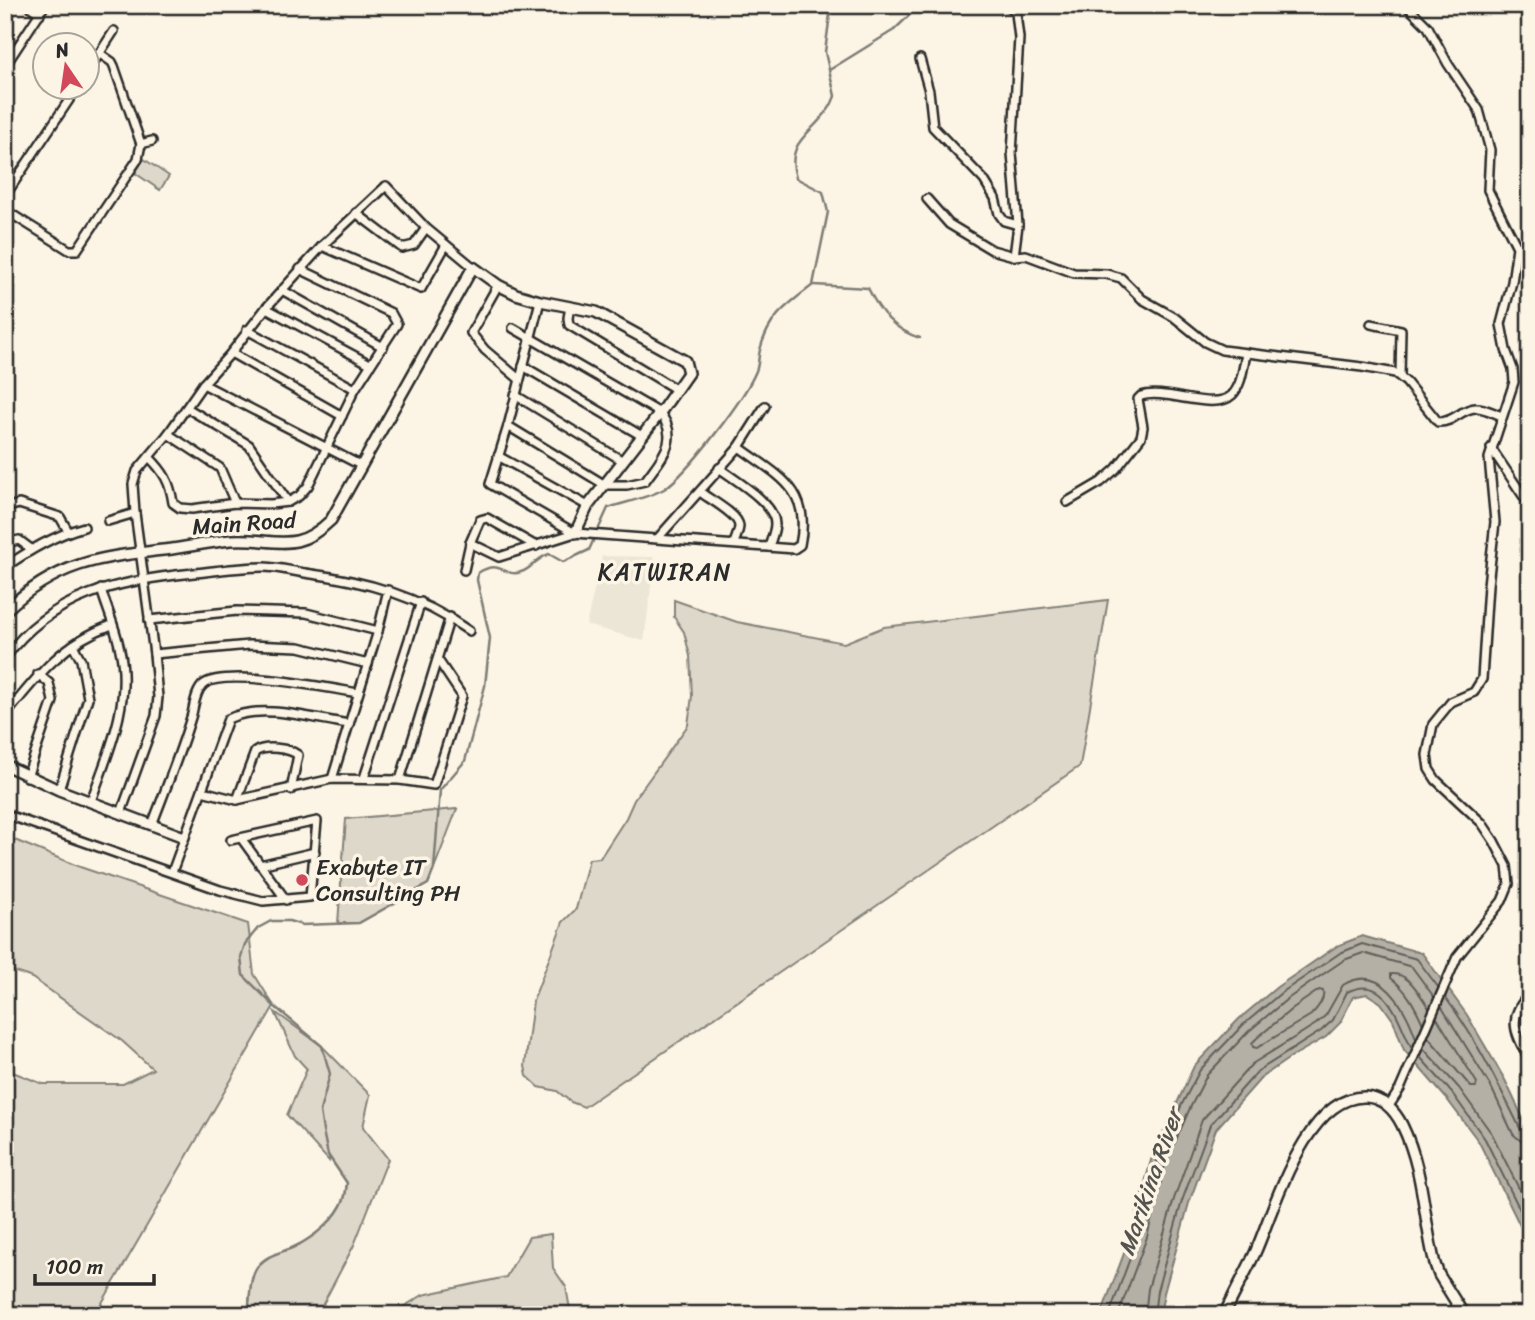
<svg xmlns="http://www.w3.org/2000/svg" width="1535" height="1320" viewBox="0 0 1535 1320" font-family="Sriracha,sans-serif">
	<rect width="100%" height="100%" fill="#fcf5e5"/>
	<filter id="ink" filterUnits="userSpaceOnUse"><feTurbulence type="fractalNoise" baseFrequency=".0143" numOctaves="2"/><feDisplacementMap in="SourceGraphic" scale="14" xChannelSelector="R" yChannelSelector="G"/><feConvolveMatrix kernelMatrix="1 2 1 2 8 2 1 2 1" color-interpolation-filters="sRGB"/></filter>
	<g filter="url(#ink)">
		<!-- built -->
		<polygon fill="#ece6d7" points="602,556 655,557 644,641 586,625"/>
		<!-- green -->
		<g fill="#ded8ca" stroke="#84827a" stroke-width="2">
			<polygon points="144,159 169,176 160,190 135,173"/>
			<polygon points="674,600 737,622 844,643 884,627 1108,600 1080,766 584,1107 571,1102 557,1091 539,1087 527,1076 525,1066 533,1001 563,922 576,909 589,859 600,858 626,818 634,800 688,725 692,696 690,656 684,632 674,617"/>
			<polygon points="457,809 428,884 359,923 338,923 346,819"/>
			<polygon points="5,836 80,867 248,924 254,974 274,1006 95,1315 5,1315 5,1069 43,1084 123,1084 153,1069 122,1041 32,978 5,968"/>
			<path d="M275 1012 322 1046 370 1095 363 1127 388 1159 354 1245 323 1304 331 1315H248C250 1301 249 1279 257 1268 267 1254 280 1253 294 1247 313 1238 337 1219 344 1199 346 1194 346 1188 347 1183L329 1156V1161L287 1115 307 1069 295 1056Z"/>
			<polygon points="551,1234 553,1268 566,1287 571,1315 390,1315 423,1295 506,1277 529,1237"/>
		</g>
		<!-- water -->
		<polygon fill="#b4b0a5" stroke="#7d7b74" stroke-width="2" points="1362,936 1422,953 1467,1015 1505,1080 1530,1133 1530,1246 1479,1142 1446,1098 1404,1050 1393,1020 1381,1003 1367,994 1353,997 1340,1023 1326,1037 1291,1057 1262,1077 1216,1129 1189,1203 1164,1293 1160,1315 1101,1315 1132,1232 1151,1160 1194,1066 1239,1019 1277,987 1337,946"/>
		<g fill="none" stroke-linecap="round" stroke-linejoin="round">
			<!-- shore -->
			<g stroke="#62605c" stroke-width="2">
				<path d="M1319 990 1323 991C1325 999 1317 1009 1311 1015L1257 1048 1253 1047 1252 1043 1257 1038 1293 1008Z"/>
				<path d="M1445 997C1476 1038 1498 1084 1521 1130L1530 1133"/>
				<polyline points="1441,1006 1491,1087 1513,1134 1521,1141 1530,1142"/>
				<path d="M1423 1024C1415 1006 1406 989 1391 978V974C1409 972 1419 994 1429 1008"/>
				<polyline points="1428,1037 1471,1087 1476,1087 1477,1083 1437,1018"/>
				<polyline points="1423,1048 1459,1088 1492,1134 1530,1211"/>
				<polyline points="1420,1057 1452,1093 1485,1139 1530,1230"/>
				<polyline points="1109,1315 1139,1234 1157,1162 1182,1104 1200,1070 1243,1025 1281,993 1312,972 1340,953 1362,944 1417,959 1438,987"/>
				<polyline points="1118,1315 1147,1237 1165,1165 1190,1108 1207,1075 1249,1031 1286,1000 1316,979 1344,960 1363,953 1412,967 1434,997"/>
				<path d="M1145 1315 1148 1289 1174 1199 1202 1120 1252 1064 1316 1024 1326 1015 1343 985C1381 962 1405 1007 1416 1038"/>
				<path d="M1154 1315 1157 1291 1182 1201 1210 1125 1258 1071 1321 1031 1333 1020 1347 992C1388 972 1398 1023 1412 1048"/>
			</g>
			<!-- stream -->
			<g stroke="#7d7b74" stroke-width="2.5">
				<polyline points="831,69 894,30 918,7"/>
				<path d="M814 285 868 288C880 313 894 330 920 338"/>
				<path d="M248 1315C250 1300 249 1279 257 1267 267 1254 281 1253 294 1247 313 1238 337 1219 344 1199 346 1194 346 1188 347 1183L328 1155 323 1131 320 1111 330 1074 322 1046 274 1006 243 975 241 957 245 944 258 928 271 921H289L302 925 359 923 428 884 434 869 440 790 465 761 485 686 490 638 477 580 478 573C501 558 503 578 521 572 532 569 535 559 549 554L563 562 589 550 608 508C625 502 648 498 664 489 688 473 745 398 756 371 759 364 758 357 760 350 769 316 787 305 813 285L828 212 823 192 796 178C785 142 810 135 827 111 831 107 833 101 835 96L825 52 830 14 825 5"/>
			</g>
			<!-- minor casing -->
			<g stroke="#2b2b2b" stroke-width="12">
				<g id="minor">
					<polyline points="28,5 40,14"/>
					<polyline points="1005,5 1012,8 1016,13 1019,38 1012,153 1018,225 1014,256"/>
					<polyline points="5,13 11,5"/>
					<polyline points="920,59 929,91 933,127 984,180 995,198 999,214 1004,221 1018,225"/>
					<polyline points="5,66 45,5"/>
					<polyline points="88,71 114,31"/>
					<polyline points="141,144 152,141"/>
					<polyline points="5,196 77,88"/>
					<path d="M927 199 949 224 992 250 1014 256 1026 255 1074 273 1106 274 1121 278 1142 299 1174 317 1205 342 1222 350 1362 367 1395 373 1406 382 1438 422C1453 423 1461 409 1475 408 1484 407 1493 413 1502 416"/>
					<polyline points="5,210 69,250 77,250 138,159 141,144 114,66 112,62 99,53"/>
					<polyline points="356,213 402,248 414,245 426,228"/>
					<polyline points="322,246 421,289 446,245"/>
					<polyline points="498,285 471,333 485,350 519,379"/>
					<polyline points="282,290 383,347"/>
					<polyline points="540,301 508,426 490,484 575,533"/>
					<polyline points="570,307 568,318 569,325 677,390"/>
					<polyline points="266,308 370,364"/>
					<polyline points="1371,324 1401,330 1400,376"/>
					<polyline points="247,330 355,389"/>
					<polyline points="231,353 342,416"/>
					<polyline points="523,366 642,436"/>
					<polyline points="203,384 360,465"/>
					<polyline points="515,395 623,461"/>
					<polyline points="187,408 249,445 288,502"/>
					<path d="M508 426 605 485H627L645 481C661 458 681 440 660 413L513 328"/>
					<polyline points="168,434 220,468 235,503"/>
					<polyline points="1491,448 1530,506"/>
					<polyline points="498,456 588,506"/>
					<path d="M149 457C164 472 170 482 173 503L180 508 192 509 235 503 271 504 288 502 299 496 308 486 355 389 397 324 391 313 300 269"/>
					<path d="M719 468C735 480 775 503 775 524 775 531 771 540 769 547"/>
					<path d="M700 492C709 499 738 514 739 526 739 531 736 538 734 543"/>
					<path d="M1067 502 1101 482 1116 469 1141 437 1143 427 1138 399 1141 396C1166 388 1214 412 1232 395 1242 385 1243 367 1246 354"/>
					<polyline points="5,508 19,504 60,517 68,531"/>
					<polyline points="108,521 135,513"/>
					<polyline points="658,538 739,447 765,406"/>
					<polyline points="5,543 19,540 31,549"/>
					<path d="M470 543 499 557 575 533 794 549 800 545C812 489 778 476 739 447"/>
					<path d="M5 567C30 550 55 535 84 527"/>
					<polyline points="464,570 470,543 480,520 487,518 536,546"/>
					<polyline points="149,620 237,611 306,613 378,631"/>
					<polyline points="154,654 249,645 299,647 368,664"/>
					<path d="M5 658C51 594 121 580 194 573 216 571 240 567 263 567 277 567 291 571 305 573 366 581 419 596 469 631"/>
					<path d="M5 716C37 676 63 642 112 625"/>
					<polyline points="27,777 53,701 49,683 38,674"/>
					<polyline points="364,778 421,602"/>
					<polyline points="332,779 378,631 388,590"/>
					<polyline points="400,780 450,617"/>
					<polyline points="59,790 88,698 81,660 73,645"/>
					<polyline points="202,791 237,800 332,779 400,780 434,785 462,696 438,660"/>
					<path d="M237 800 255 752C265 745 289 748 298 755L291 790"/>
					<path d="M91 801C108 753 132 702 120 650 116 629 107 609 101 589"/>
					<polyline points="121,813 156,716 158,697 154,654 135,513 133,484 137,471 168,434 203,384 231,353 266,308 322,246 386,186 426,228 473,267"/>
					<polyline points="5,814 220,890 263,901 310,897 317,821 231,840"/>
					<path d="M152 825C166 788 181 751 192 714 194 705 196 690 204 684 226 668 329 688 358 693"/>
					<polyline points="241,838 286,900"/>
					<polyline points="260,865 315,852"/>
					<path d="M172 872 228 719C261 702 314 719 349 724"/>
					<path d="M1530 994C1506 1017 1515 1035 1530 1060"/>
					<polyline points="1389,1106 1400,1089 1457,957 1502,901 1509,884 1507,866 1494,841 1482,823 1436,780 1429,769 1427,755 1433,724 1451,702 1474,692 1482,679 1488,585 1495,522 1489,458 1514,382 1513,369 1506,350 1501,324 1512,282 1517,247 1488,190 1490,150 1479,110 1448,64 1428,27 1406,5"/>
				</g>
			</g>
			<!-- tertiary casing -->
			<g stroke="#2b2b2b" stroke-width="14">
				<g id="tertiary">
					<path d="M5 611C59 560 103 557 172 549 192 546 212 542 231 540 275 537 294 556 331 520L473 267 498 285 516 294 540 301 596 312 685 361 688 373 660 413 588 506 575 533"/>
					<polyline points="5,765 59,790 184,837"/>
					<path d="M1224 1315C1234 1294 1245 1274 1255 1253 1274 1210 1306 1094 1366 1097 1383 1098 1395 1111 1402 1125 1424 1170 1423 1217 1435 1264L1439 1275 1464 1315"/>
				</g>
			</g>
			<!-- minor -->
			<use href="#minor" stroke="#fcf5e5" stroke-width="7"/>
			<!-- tertiary -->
			<use href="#tertiary" stroke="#fcf5e5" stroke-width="9"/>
		</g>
	</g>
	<!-- markers -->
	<circle fill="#d1495b" stroke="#fcf5e5" stroke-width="2.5" cx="302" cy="880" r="7"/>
	<g text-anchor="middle" stroke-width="7" stroke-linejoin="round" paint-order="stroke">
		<!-- street labels -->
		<g font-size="23" fill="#2b2b2b" stroke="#fcf5e5">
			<text transform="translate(244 523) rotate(-4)" y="8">Main Road</text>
		</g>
		<!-- poi labels -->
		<g font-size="23" fill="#2b2b2b" stroke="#fcf5e5" text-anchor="start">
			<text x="316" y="875">Exabyte IT<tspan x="316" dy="26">Consulting PH</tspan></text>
		</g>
		<!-- neighbourhood labels -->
		<g font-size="24" letter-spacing="2" fill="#2b2b2b" stroke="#fcf5e5">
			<text x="665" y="580">KATWIRAN</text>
		</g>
		<!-- water labels -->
		<g font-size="24" font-style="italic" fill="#545350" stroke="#fcf5e5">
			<text transform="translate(1150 1182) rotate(-71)" y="8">Marikina River</text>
		</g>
	</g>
	<!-- margin -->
	<rect width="1535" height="1320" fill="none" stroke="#fcf5e5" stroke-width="28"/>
	<rect x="14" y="14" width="1507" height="1292" fill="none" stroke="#2b2b2b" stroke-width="2.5" filter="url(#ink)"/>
	<!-- north arrow -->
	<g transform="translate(66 66) rotate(347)"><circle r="33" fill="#fcf5e5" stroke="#a8a49b" stroke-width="2"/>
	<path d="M0-5L12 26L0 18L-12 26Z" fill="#d1495b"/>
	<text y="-10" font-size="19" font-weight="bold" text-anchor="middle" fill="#2b2b2b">N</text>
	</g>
	<!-- scale -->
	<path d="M35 1274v10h119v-10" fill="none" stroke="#2b2b2b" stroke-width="3.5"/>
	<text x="46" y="1274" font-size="21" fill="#2b2b2b" stroke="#fcf5e5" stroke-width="5" paint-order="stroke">100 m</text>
</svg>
